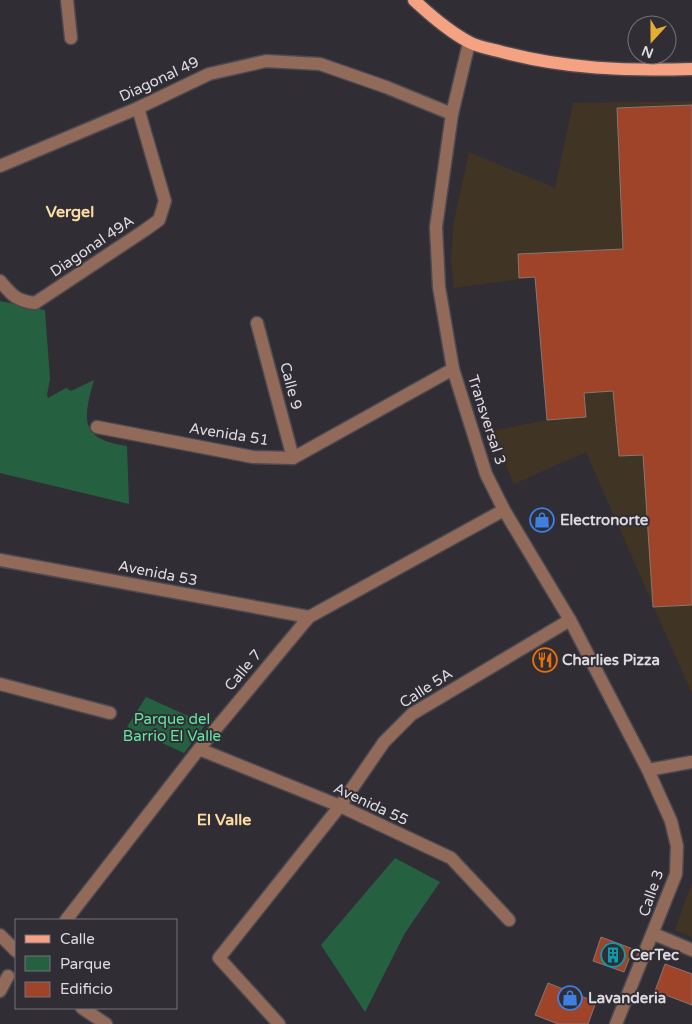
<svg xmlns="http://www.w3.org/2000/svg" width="692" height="1024" viewBox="0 0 692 1024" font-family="'Varela Round',sans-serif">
	<rect width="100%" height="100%" fill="#312d35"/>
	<!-- commercial -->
	<g fill="#403425">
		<polygon points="692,101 692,694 586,452 514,484 491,431 547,420 535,277 454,288 451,260 454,221 469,152 555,188 573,103"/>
		<polygon points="692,882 692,937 675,930"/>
	</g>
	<!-- green -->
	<g fill="#256140">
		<path d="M0 301 45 310 50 379 47 395 48 398 66 388 71 391 94 380C83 419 79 439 127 446L129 504 0 473Z"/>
		<polygon points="146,697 206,724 184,753 127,727"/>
		<polygon points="395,858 440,882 405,933 365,1012 321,945"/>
	</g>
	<!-- building -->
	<g fill="#9f4329" stroke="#847875">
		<polygon points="692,105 692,605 653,607 643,455 619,456 613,391 584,393 586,417 547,420 535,277 519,278 518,254 623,249 617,108"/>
		<polygon points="601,937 633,949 624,972 593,961"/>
		<polygon points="665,964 692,974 692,1005 655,991"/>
		<polygon points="548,983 596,1002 588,1024 558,1024 535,1015"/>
	</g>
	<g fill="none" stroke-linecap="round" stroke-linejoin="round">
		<!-- minor casing -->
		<g stroke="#4d4950" stroke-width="15">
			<g id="minor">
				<polyline points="67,0 71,38"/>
				<polyline points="469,43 452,114 436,227 439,287 453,369 486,474 504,510 570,620 648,770 671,821 677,846 676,874 616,1024"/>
				<polyline points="0,166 138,108 209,74 266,61 320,64 386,87 452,114"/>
				<path d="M0 281C12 295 16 301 35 303L145 230 159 220 165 201 138 108"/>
				<polyline points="257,323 293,458"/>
				<polyline points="97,427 253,457 293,458 453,369"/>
				<polyline points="0,560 309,617"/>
				<polyline points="0,684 110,713"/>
				<polyline points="199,749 340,806 451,858 509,920"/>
				<polyline points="648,770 692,762"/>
				<polyline points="66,920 199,749 309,617 504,510"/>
				<polyline points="654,934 692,950"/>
				<polyline points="0,935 16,951"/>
				<polyline points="0,991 8,976"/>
				<polyline points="82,1008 106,1024"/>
				<polyline points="279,1024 219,958 340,806 384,742 412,714 570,620"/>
			</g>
		</g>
		<!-- major casing -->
		<g stroke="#4d4950" stroke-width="15">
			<path id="major" d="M414 0C429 14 450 32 469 42 478 47 491 49 502 52 566 69 626 71 692 69"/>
		</g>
		<!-- minor -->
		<use href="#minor" stroke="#926a5a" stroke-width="12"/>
		<!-- major -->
		<use href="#major" stroke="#f5a282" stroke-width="12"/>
	</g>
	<!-- icons -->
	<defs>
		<g id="shop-ring" transform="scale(1.25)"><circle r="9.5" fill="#312d35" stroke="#3f7fe0" stroke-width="1.5"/><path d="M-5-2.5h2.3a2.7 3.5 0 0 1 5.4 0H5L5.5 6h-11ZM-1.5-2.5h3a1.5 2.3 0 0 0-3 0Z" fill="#3f7fe0"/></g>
		<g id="restaurant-ring" transform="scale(1.25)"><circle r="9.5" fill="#312d35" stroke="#e8710a" stroke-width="1.5"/><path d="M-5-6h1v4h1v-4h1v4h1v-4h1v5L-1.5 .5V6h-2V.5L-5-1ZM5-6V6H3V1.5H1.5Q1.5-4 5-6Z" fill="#e8710a"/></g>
		<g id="building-ring" transform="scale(1.25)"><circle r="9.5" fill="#312d35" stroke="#0f9aa8" stroke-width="1.5"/><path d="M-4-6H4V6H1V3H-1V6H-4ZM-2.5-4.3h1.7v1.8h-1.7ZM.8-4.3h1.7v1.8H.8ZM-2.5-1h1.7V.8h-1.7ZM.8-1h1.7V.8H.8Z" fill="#0f9aa8"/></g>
	</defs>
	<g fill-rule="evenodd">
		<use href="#shop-ring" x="542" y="520"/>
		<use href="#restaurant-ring" x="545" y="660"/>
		<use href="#building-ring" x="613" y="955"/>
		<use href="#shop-ring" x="570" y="998"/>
	</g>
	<g text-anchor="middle" stroke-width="4" stroke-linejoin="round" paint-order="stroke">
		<!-- street labels -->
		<g font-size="15" fill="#dddae0" stroke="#312d35">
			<text transform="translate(159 79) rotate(-25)" y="5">Diagonal 49</text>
			<text transform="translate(92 246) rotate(-34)" y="5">Diagonal 49A</text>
			<text transform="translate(291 386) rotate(75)" y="5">Calle 9</text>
			<text transform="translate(487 420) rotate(72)" y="5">Transversal 3</text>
			<text transform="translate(229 434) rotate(9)" y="5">Avenida 51</text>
			<text transform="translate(158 573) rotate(11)" y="5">Avenida 53</text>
			<text transform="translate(243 670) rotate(-50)" y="5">Calle 7</text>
			<text transform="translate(426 688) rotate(-33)" y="5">Calle 5A</text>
			<text transform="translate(371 804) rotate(25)" y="5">Avenida 55</text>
			<text transform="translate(651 893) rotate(-71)" y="5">Calle 3</text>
		</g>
		<!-- poi labels -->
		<g font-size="15" font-weight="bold" fill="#dddae0" stroke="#312d35" text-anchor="start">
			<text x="560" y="525">Electronorte</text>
			<text x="562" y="665">Charlies Pizza</text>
			<text x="630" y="960">CerTec</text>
			<text x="588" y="1003">Lavanderia</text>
		</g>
		<!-- park labels -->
		<g font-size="15" fill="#62e89f" stroke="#312d35">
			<text x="172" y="724">Parque del<tspan x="172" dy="17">Barrio El Valle</tspan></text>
		</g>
		<!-- neighbourhood labels -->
		<g font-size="16" font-weight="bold" fill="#fbdda4" stroke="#312d35">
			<text x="70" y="217">Vergel</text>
			<text x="224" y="825">El Valle</text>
		</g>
	</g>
	<!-- legend -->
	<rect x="15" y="919" width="162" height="90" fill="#312d35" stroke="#767279"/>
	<rect x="25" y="935" width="25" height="8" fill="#f5a282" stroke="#767279"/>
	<text x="60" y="944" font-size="15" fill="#dddae0">Calle</text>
	<rect x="25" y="956" width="25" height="15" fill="#256140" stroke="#767279"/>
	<text x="60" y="969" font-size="15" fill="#dddae0">Parque</text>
	<rect x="25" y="982" width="25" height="15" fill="#9f4329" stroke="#767279"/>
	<text x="60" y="994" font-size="15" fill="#dddae0">Edificio</text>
	<!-- north arrow -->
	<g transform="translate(652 40) rotate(201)"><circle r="24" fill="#312d35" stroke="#767279"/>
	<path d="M0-4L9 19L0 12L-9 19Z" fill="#e3ae35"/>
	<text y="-8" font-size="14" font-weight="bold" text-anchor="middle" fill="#dddae0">N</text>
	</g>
</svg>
